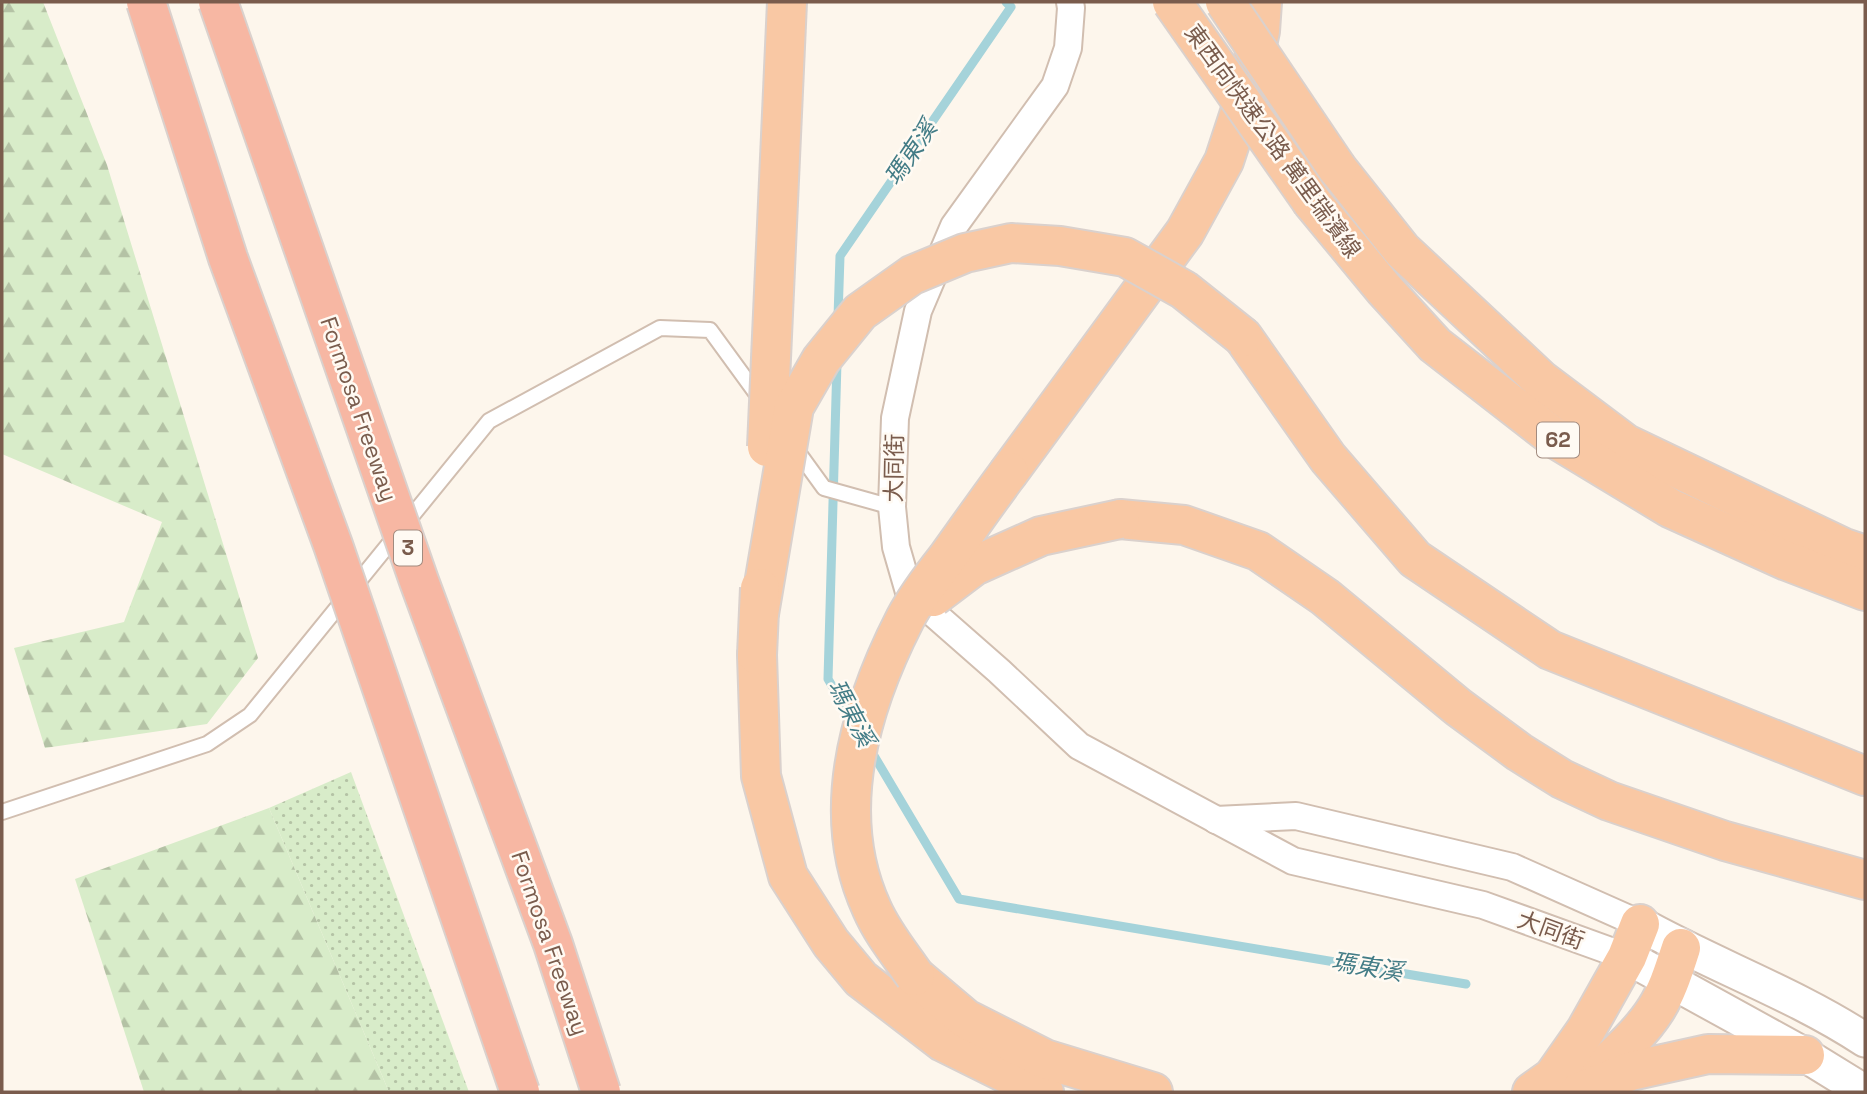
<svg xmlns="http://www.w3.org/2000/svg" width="1867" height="1094" viewBox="0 0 1867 1094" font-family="'Space Grotesk','Noto Sans TC',sans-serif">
	<defs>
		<pattern id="grass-dots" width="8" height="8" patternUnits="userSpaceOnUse" patternTransform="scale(1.75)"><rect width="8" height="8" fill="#d8ecc9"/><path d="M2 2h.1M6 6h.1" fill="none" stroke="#b4c2a5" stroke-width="1.8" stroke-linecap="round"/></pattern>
		<pattern id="forest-firs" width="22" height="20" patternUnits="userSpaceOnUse" patternTransform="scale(1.75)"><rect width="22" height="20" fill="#d8ecc9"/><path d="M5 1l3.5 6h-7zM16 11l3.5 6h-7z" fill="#b4c2a5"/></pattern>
	</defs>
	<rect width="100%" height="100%" fill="#fdf6ec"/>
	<!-- grass -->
	<polygon fill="url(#grass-dots)" points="351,772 469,1092 389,1092 269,808"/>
	<!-- forest -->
	<g fill="url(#forest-firs)">
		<polygon points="2,2 43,2 107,165 258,658 207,724 45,748 14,648 124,622 162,522 2,454"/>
		<polygon points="269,808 389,1092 144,1092 75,879"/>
	</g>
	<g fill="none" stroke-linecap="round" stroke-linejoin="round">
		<!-- stream -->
		<g stroke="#a5d3da" stroke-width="9">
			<polyline points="838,317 840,256 1011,7 1006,2"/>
			<polyline points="837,362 828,679 852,719"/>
			<polyline points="870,749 959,899 1466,984"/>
		</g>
		<!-- service casing -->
		<g stroke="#d1beb0" stroke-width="18">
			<g id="service">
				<polyline points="795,448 824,488 892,507"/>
				<polyline points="2,812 207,744 250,715 489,421 660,328 710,330 761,400"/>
			</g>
		</g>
		<!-- minor casing -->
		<g stroke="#d1beb0" stroke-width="30">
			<g id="minor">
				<polyline points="1070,2 1071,8 1068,48 1055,86 954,226 918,311 895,418 892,507 896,547 909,592 999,671 1079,746 1293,861 1483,905 1627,957"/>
				<polyline points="1216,820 1296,816 1512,867 1640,924"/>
			</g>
		</g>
		<!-- tertiary casing -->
		<g stroke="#d1beb0" stroke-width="37">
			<g id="tertiary">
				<path d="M1640 924C1713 965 1795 994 1865 1040"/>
				<polyline points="1627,957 1805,1055 1865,1092"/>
			</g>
		</g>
		<!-- trunk casing -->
		<g stroke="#dad1cd" stroke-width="42">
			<g id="trunk">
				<polyline points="1337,168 1402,250 1541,380 1626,444 1844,548 1865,555"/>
				<polyline points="1312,202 1384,289 1435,345 1556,439 1670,508 1787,561 1865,591"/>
				<polyline points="1243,337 1328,458 1415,559 1550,650 1865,776"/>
				<polyline points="1009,472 1185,232 1224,161 1246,94 1260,31 1262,2"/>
				<polyline points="1120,519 1184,525 1258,551 1325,597 1458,707 1519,752 1562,779 1609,801 1725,841 1865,880"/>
				<polyline points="757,655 761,776 788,876 831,943 861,979 943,1042 1044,1092"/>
				<polyline points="915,976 966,1019 1045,1059 1153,1092"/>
				<path d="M1588 1081C1611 1059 1639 1036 1656 1009 1668 990 1674 969 1681 948"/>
				<polyline points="1532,1092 1553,1077 1586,1030 1627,957 1640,924"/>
				<polyline points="1579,1092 1631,1071 1708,1054 1805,1055"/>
			</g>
		</g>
		<!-- service -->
		<use href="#service" stroke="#fff" stroke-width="14"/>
		<!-- minor -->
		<use href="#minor" stroke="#fff" stroke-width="26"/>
		<!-- tertiary -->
		<use href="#tertiary" stroke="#fff" stroke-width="33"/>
		<!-- trunk -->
		<use href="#trunk" stroke="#f9c8a4" stroke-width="38"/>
		<!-- trunk-bridge casing -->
		<g stroke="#dad1cd" stroke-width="42" stroke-linecap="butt">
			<g id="trunk-bridge">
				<polyline points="1172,2 1312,202"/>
				<polyline points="1225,2 1337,168"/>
				<polyline points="767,447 787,2"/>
				<polyline points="933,597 974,566 1041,536 1120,519"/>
				<polyline points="759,614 794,407 821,360 860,312 912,275 965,253 1011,243 1060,246 1125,257 1184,290 1243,337"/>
				<polyline points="757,655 760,588"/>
				<path d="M915 976C900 954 883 934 872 909 828 814 860 707 905 619 916 598 932 577 947 558 968 529 988 500 1009 472"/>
			</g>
		</g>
		<!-- motorway-bridge casing -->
		<g stroke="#dad1cd" stroke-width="42" stroke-linecap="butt">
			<g id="motorway-bridge">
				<polyline points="146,2 228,258 333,545 520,1092"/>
				<polyline points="218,2 419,581 553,944 601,1092"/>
			</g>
		</g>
		<!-- trunk-bridge -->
		<use href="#trunk-bridge" stroke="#f9c8a4" stroke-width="38"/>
		<!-- motorway-bridge -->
		<use href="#motorway-bridge" stroke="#f7b7a3" stroke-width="38"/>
	</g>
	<g text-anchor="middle" stroke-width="5" stroke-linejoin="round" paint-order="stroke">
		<!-- shield labels -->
		<g fill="#fffaf3" stroke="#a28b7f" stroke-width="2">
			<rect x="1537" y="422.5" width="42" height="35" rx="5"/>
			<rect x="394" y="530.5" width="28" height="35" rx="5"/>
		</g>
		<g font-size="21" font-weight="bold" fill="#7a5c4d">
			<text x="1558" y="447">62</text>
			<text x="408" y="555">3</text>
		</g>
		<!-- street labels -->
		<g font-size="23" fill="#7a5c4d" stroke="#fffaf3">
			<text transform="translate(1273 141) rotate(54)" y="8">東西向快速公路 萬里瑞濱線</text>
			<text transform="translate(359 409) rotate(71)" y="8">Formosa Freeway</text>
			<text transform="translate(894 468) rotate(-89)" y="8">大同街</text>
			<text transform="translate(1551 930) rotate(20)" y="8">大同街</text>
			<text transform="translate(550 943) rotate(71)" y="8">Formosa Freeway</text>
		</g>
		<!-- water labels -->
		<g font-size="24" font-style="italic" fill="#437c86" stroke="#fffaf3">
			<text transform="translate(911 153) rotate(-56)" y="8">瑪東溪</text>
			<text transform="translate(851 713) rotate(62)" y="8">瑪東溪</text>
			<text transform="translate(1367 967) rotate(9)" y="8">瑪東溪</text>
		</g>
	</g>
	<!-- border -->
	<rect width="1867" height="1094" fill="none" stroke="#7a5c4d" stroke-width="7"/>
</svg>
